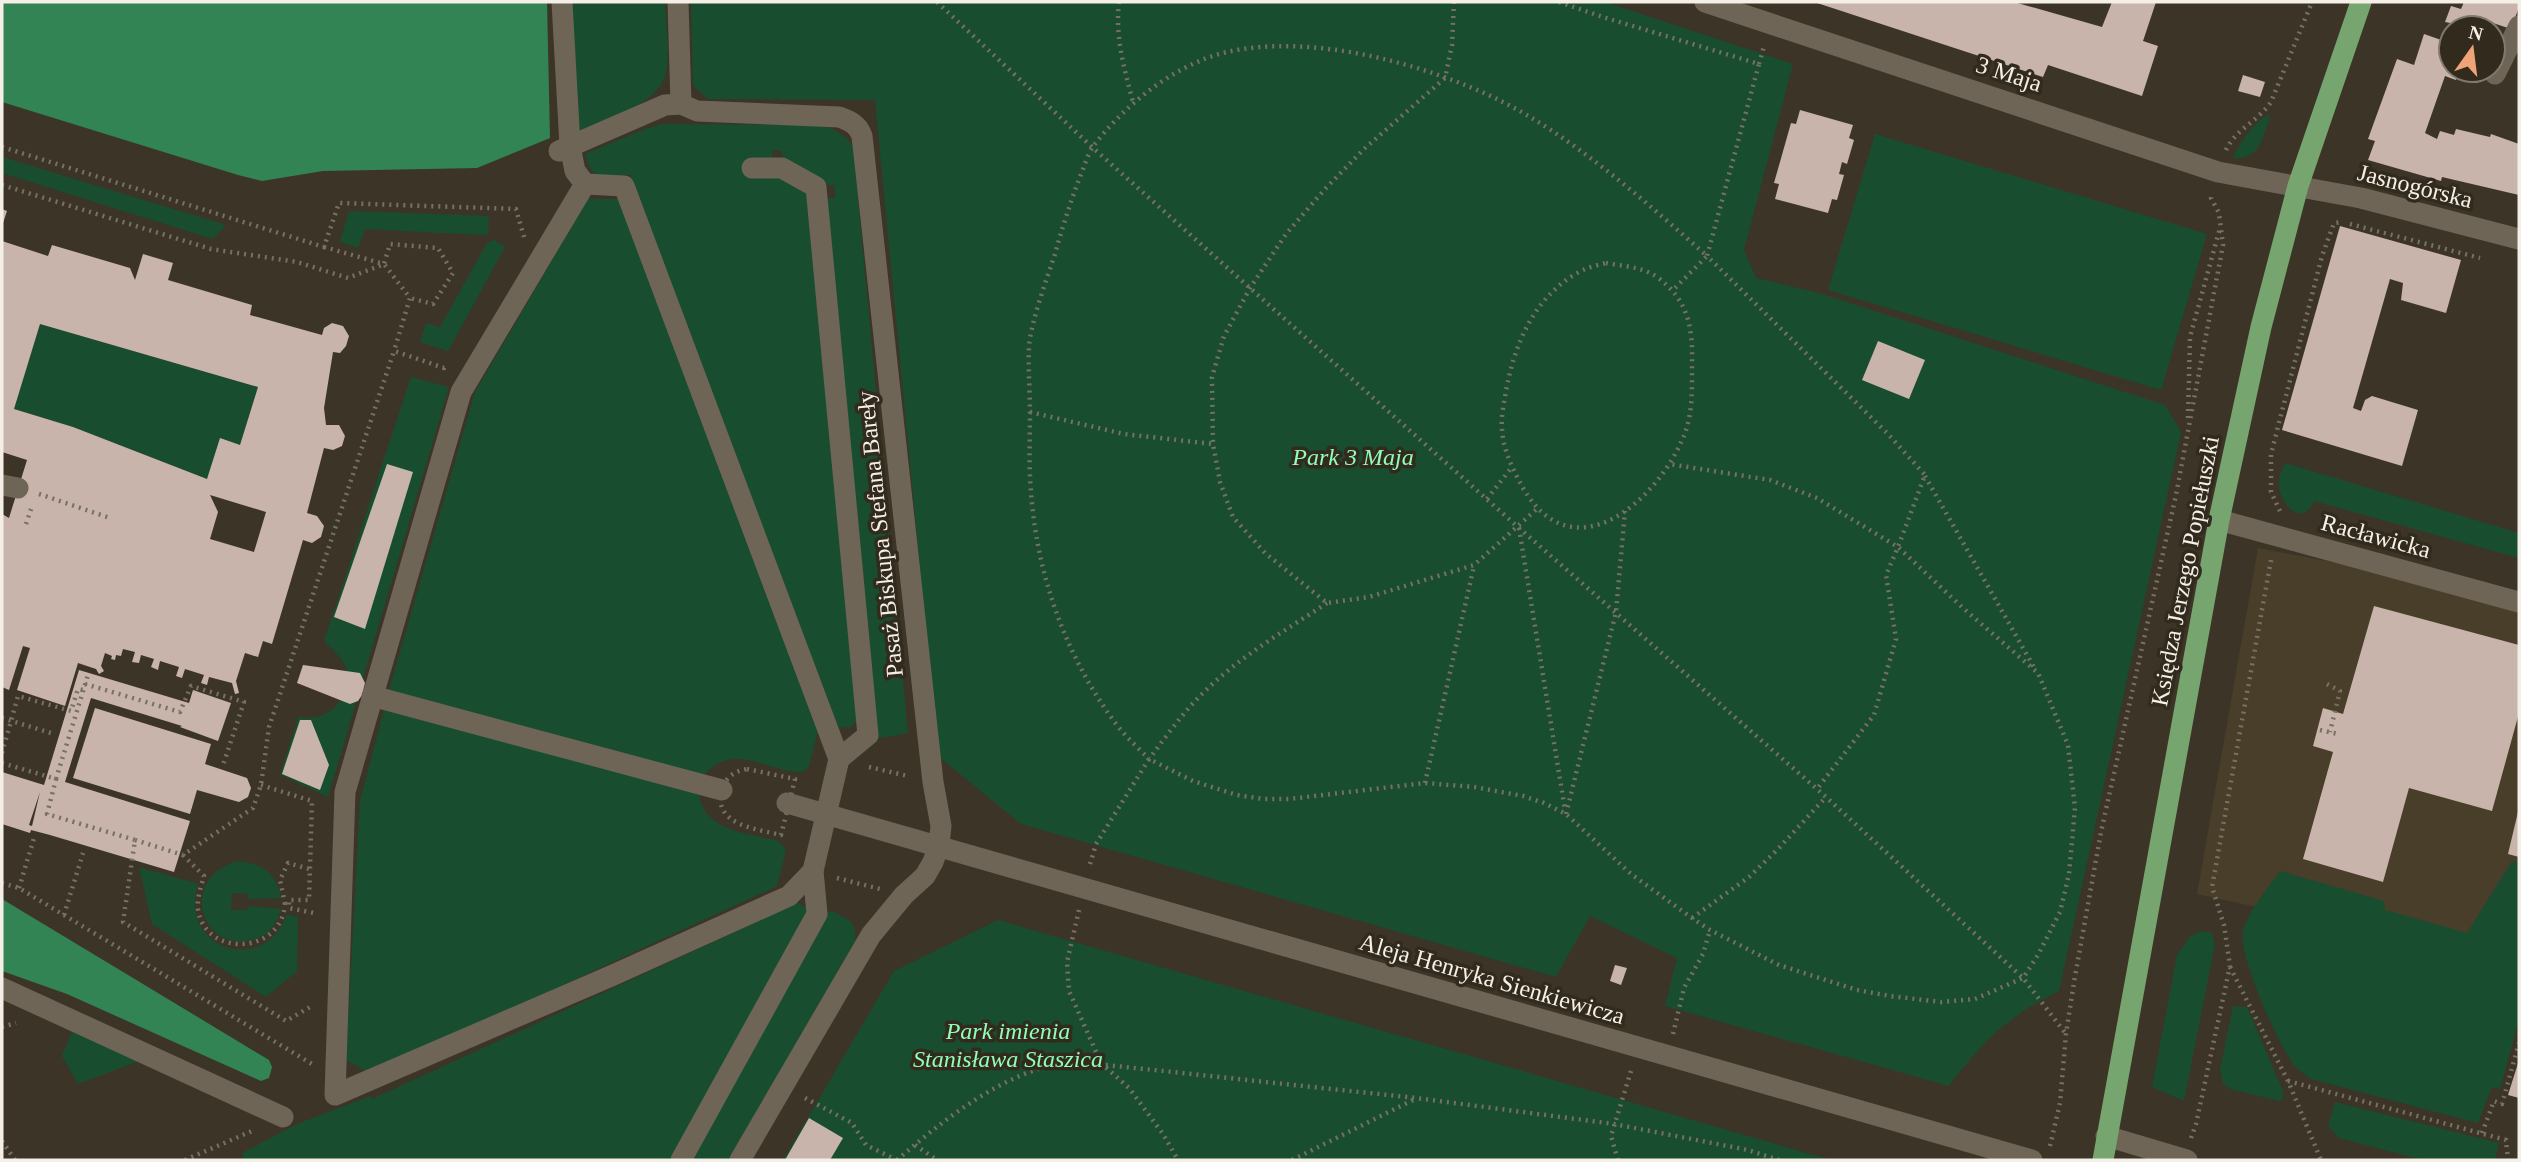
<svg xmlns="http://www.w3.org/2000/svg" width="2521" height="1162" viewBox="0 0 2521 1162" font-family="'Times New Roman',serif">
	<rect width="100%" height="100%" fill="#3c3527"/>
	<!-- built -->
	<polygon fill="#493e29" points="2258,548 2519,598 2519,896 2496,959 2197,894"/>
	<!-- green -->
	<g fill="#184d2f">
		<path d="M571 2H665C666 22 670 54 666 73 658 106 604 120 577 132Z"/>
		<path d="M691 2H1605L1793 64 1744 250 1756 278 1819 293 2165 405 2181 432 2059 991C2007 1017 1984 1040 1949 1086L1665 1006 1677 958 1590 916 1556 977 1021 824 938 756 875 100 708 99 693 86Z"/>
		<path d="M2269 114 2270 117C2262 138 2260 160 2233 158 2240 142 2253 123 2269 114Z"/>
		<path d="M662 124 820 125C835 129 844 134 853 146L908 733 875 739 825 199 835 198 834 185H827L782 156 781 150 772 151C772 172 793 182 808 192L858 719 850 728 834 726 635 199 631 175 599 176 591 170 585 154 645 129Z"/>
		<polygon points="1875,134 2207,234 2161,390 1828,290"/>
		<polygon points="2,157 226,225 213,239 2,173"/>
		<path d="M588 199H619L820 723 809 766 803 772C765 773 736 739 703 776L389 690 475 392Z"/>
		<polygon points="349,211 489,216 488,228 490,233 483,235 365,229 358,248 340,242"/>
		<polygon points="494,240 505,247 448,351 420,342 426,323 440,327 487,243"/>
		<polygon points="40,324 258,387 240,445 220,439 207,479 73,427 14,409"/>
		<path d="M411 377 449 387 328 797 280 775 298 717C307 718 317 719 325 714 344 705 354 680 343 662 338 654 330 647 324 641Z"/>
		<path d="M2285 463 2519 533V558L2314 501C2312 504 2311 508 2308 510 2293 522 2279 497 2279 485 2278 478 2282 470 2285 463Z"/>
		<path d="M384 710 699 792C702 832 749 833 779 841L786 850 777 886 371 1074 346 1060 360 801Z"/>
		<path d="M237 861C261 863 277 873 281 898L248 899V894L232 893 231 910H247L248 906 281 909C277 924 269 936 253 940 200 953 178 879 237 861Z"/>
		<path d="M2512 861 2519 863V1020L2500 1089 2492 1087 2478 1123 2311 1079C2305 1075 2299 1071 2294 1065 2279 1046 2237 953 2243 931 2249 909 2267 890 2280 871L2384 901 2385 910 2467 933Z"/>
		<path d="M139 867 198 884C178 950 265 977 287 914L298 917 297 971 266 997 152 924Z"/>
		<polygon points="798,903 806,907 808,918 670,1160 244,1160 242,1153 297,1124 370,1096 372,1099"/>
		<path d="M832 911C847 919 858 921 855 941L729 1160H688L828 912Z"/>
		<polygon points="998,920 1831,1160 783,1160 894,971"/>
		<polygon points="2202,931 2212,933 2215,944 2184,1101 2152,1087 2177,955 2190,936"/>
		<polygon points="2233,1006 2247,1007 2283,1091 2283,1098 2279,1101 2230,1089 2223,1083 2220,1070"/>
		<polygon points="72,1032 139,1061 78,1084 62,1056"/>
		<polygon points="2335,1102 2499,1143 2495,1160 2423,1160 2339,1138 2328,1126"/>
	</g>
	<!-- forest -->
	<g fill="#328454">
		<polygon points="2,2 547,2 550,138 477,168 323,171 262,181 238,175 2,102"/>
		<polygon points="2,899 269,1060 272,1067 269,1078 261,1081 67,994 2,971"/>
	</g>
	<!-- building -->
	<g fill="#c8b4ab" fill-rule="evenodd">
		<polygon points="1814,2 2014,2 2102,27 2112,2 2156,2 2143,41 2158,46 2142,96 2048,65 2043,77"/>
		<polygon points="2464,2 2519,2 2519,7 2511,29 2493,23 2491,28 2451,28 2451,70 2459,70 2456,80 2445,76 2425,133 2437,139 2440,131 2454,135 2456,129 2490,137 2491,134 2519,144 2519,195 2442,177 2441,181 2368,160 2375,141 2368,139 2397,59 2414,65 2424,34 2444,41 2450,23 2445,22 2451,6 2461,9"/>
		<polygon points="2243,75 2265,82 2260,97 2238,91"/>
		<polygon points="1800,110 1853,125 1849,138 1854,140 1847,164 1842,162 1839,174 1844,175 1837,200 1832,199 1828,213 1775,199 1779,184 1774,183 1791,123 1796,124"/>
		<polygon points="2,209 7,211 2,226"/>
		<polygon points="2340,226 2461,260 2446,313 2401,300 2403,283 2390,279 2353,408 2361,411 2365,400 2372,396 2418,410 2402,466 2282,430"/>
		<path d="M2 241 48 256 52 245 130 268 135 280 143 254 173 263 168 280 252 305 250 315 322 335 324 328 332 323 343 326 349 336 346 346 340 353 333 352 324 408 326 425H339L345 436 342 446 333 450 324 448 307 513 317 516 324 526 321 537 312 543 303 540 272 644 263 641 258 657 245 653 236 681 239 693 235 694 232 683 209 677 207 685 201 683 204 675 185 669 182 678 176 676 179 667 160 661 158 670 151 667 154 659 141 655 139 663 132 662 135 652 123 649 121 656 116 655 115 660 111 659 112 656 105 653 101 666 104 671 99 674 96 669 78 663 65 706 17 690 30 648 23 646 9 690 2 687V514L9 518 27 460 2 452ZM40 324 258 387 240 445 220 438 207 479 73 427 14 409ZM210 495 266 512 254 552 210 539 218 512Z"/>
		<polygon points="1878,341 1925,360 1909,399 1862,380"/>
		<polygon points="387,464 413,472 365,629 334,617"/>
		<polygon points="2374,606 2519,645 2519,713 2492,811 2409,788 2383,882 2303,859 2333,752 2313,746 2323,708 2343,714"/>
		<polygon points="303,665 360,673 365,683 362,695 358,701 350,704 297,683"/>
		<path d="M79 670 189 703 193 690 231 703 218 741 180 727 182 726 91 698 65 782 190 821 174 872 50 835 31 830 30 833 2 824V772L44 785ZM40 792 32 826 29 825Z"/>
		<polygon points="95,708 211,744 205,764 247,778 251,788 248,797 239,802 197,790 190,814 73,778"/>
		<polygon points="300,720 311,720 329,765 320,790 282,774"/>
		<polygon points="2518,812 2519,812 2519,857 2508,854"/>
		<polygon points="1615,965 1627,968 1621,985 1610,981"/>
		<polygon points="2519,1060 2519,1098 2508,1095"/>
		<polygon points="809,1118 843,1138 830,1160 785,1160"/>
	</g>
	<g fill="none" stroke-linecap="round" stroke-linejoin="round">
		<!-- path -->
		<g stroke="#777064" stroke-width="4.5" stroke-dasharray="2 5" stroke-linecap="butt">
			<polyline points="937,2 1092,147 1519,528 1826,797 2023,978 2066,1034"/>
			<path d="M1119 2C1115 37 1124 68 1133 102"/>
			<polyline points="1454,2 1452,45 1445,78 1364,149 1325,189 1286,234 1250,288 1224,336 1212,377 1213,444 1220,482 1233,517 1265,553 1327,603 1369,597 1474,565 1538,508"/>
			<polyline points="1559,2 1606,18 1759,64 1707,256 1887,433 1925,475 1898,547 1817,498 1770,480 1669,464"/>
			<polyline points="1759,64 1764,46"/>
			<polyline points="2,147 324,247 339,203 516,209 524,237"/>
			<path d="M2226 150C2236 129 2258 121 2271 102L2312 2"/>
			<polyline points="2,185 211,249 297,262 348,278 384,264 410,298 394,351"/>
			<polyline points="2350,224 2480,258"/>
			<polyline points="324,247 384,264 390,244 438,248 453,273 433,304 410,298"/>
			<path d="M1606 263C1622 266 1643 267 1657 277 1689 300 1693 329 1692 365 1692 390 1693 415 1683 438 1656 502 1573 574 1523 488 1513 470 1503 450 1502 429 1501 419 1503 407 1505 397 1513 347 1533 296 1581 271 1589 267 1598 265 1606 263Z"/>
			<polyline points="1030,412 1124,434 1213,444"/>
			<polyline points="2188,418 2190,337 2220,228"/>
			<polyline points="1925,476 2035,669"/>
			<polyline points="39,494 110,518"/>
			<polyline points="1487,499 1512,467"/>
			<polyline points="2280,511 2271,492 2271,454 2322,256 2334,223 2342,222"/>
			<polyline points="26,524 31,509"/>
			<polyline points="1519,528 1565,810"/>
			<path d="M1327 603C1283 632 1237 658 1200 696 1181 715 1165 738 1149 759 1138 748 1126 737 1116 724 1062 651 1034 566 1030 476 1029 455 1030 435 1030 414 1030 392 1028 368 1029 346 1031 322 1047 278 1055 254 1063 225 1072 197 1083 169 1086 161 1089 152 1094 145 1126 104 1175 64 1227 52 1310 33 1423 63 1499 100 1572 136 1645 201 1707 256L1672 291"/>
			<polyline points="85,684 180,712 191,686 244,702 223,765"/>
			<polyline points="2327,684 2340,691 2330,732"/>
			<polyline points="2,718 54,734"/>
			<polyline points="2320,730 2338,734"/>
			<polyline points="2,753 18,696 71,711 78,689 83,690"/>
			<polyline points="2,763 56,779 47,814 135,840 123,922 286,1021 312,1006"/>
			<polyline points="869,767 908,776"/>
			<path d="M747 769 795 779 781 835C757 829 712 825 722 790 725 777 735 771 747 769Z"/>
			<polyline points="56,779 88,675"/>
			<polyline points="1425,783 1474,566"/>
			<polyline points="261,785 312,801 309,900 289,900 289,908 314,913 314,917"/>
			<polyline points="1566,814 1616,612 1625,511"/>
			<polyline points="135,840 183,855 253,808 261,785 269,727 394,351 444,368 446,364"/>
			<path d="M183 855 204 876C201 887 197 897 198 909 204 957 281 956 285 904"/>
			<polyline points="1090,864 1096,844 1149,759 1193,781 1237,795 1264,799 1289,799 1425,783 1474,787 1523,796 1544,803 1566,814 1631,874 1692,918 1710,930 1779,965 1857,990 1890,996 1941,1002 1975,999 2023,978 2038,955 2060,912 2069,874 2075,808 2068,745 2038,673 1964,609 1898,547 1886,575 1896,639 1874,715 1817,789"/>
			<polyline points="837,878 880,889"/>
			<polyline points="2,883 19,888 312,1064"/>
			<polyline points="19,888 34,838"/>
			<polyline points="285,904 280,880 288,863 309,869"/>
			<polyline points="1079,910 1067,962 1069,991 1101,1063 1129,1088 1163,1134 1178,1160"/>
			<polyline points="64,915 83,853"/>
			<polyline points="1692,918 1749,877 1778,849 1826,797"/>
			<polyline points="2230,967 2288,1081 2321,1160"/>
			<polyline points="2,1027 16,1023"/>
			<polyline points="1673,1034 1684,988 1703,954 1710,930"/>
			<polyline points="2288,1081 2506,1140 2508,1160"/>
			<polyline points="805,1098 852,1123 866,1145 897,1160"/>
			<polyline points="2482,1133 2494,1101 2502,1104 2519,1043"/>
			<polyline points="2191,1138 2196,1124 2230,966 2224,925 2212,887 2271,560"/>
			<polyline points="2,1141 15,1160"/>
			<polyline points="915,1145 937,1160"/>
			<polyline points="2050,1146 2060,1103 2066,1034 2074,982 2101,832 2176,495 2223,245 2219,213 2211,198 2212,194"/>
			<polyline points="185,1160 252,1131"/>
			<path d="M897 1160C947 1117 1002 1073 1069 1061L1416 1098 1614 1124 1748 1150 1779 1160"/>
			<polyline points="1292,1160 1415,1099"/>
			<polyline points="1618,1160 1611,1136 1631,1071"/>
		</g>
		<!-- minor -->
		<g stroke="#6e6556" stroke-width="21">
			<polyline points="562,2 570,146 575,171 585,184 461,392 345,792 335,1095 611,976 789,896 813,871"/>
			<path d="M678 2 681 104 697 111 839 117C851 121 858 125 862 136L933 782 941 826 939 845 933 862 925 876 904 895 871 935 740 1160"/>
			<polyline points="1705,2 2218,172 2361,198 2519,239"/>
			<polyline points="2495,74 2519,26"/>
			<polyline points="559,151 665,105 681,104"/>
			<polyline points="752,168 782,168 816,187 868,735 839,759"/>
			<polyline points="585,184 624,186 839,759 813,871 817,914 681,1160"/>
			<polyline points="2,485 18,488"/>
			<polyline points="2219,520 2519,602"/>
			<polyline points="372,696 722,790"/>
			<polyline points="787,803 2032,1160"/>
			<polyline points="2,988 283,1117"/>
			<polyline points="2106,1136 2187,1160"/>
		</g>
		<!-- major -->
		<polyline stroke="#77a56f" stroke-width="21" points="2103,1160 2219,520 2261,327 2298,186 2361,2"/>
	</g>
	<g text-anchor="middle" stroke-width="7" stroke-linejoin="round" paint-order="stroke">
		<!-- street labels -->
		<g font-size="24" fill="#f5f0e7" stroke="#322b1d">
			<text transform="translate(2009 74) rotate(18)" y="8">3 Maja</text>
			<text transform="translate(2415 186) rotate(14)" y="8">Jasnogórska</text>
			<text transform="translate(880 534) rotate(-96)" y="8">Pasaż Biskupa Stefana Bareły</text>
			<text transform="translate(2376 536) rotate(15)" y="8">Racławicka</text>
			<text transform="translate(2185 571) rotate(-79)" y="8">Księdza Jerzego Popiełuszki</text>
			<text transform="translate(1492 979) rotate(16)" y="8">Aleja Henryka Sienkiewicza</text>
		</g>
		<!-- park labels -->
		<g font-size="24" font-style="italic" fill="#90fdb8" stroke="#322b1d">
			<text x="1353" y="465">Park 3 Maja</text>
			<text x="1008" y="1039">Park imienia<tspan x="1008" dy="28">Stanisława Staszica</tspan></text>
		</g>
	</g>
	<!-- border -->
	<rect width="2521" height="1162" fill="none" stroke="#f5f0e7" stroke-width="7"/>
	<!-- north arrow -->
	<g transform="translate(2472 49) rotate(14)"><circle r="33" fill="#322b1d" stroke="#807a6e" stroke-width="2"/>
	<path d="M0-5L12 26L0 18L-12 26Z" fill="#efa377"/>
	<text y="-10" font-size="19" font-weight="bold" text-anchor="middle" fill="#f5f0e7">N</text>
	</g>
</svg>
